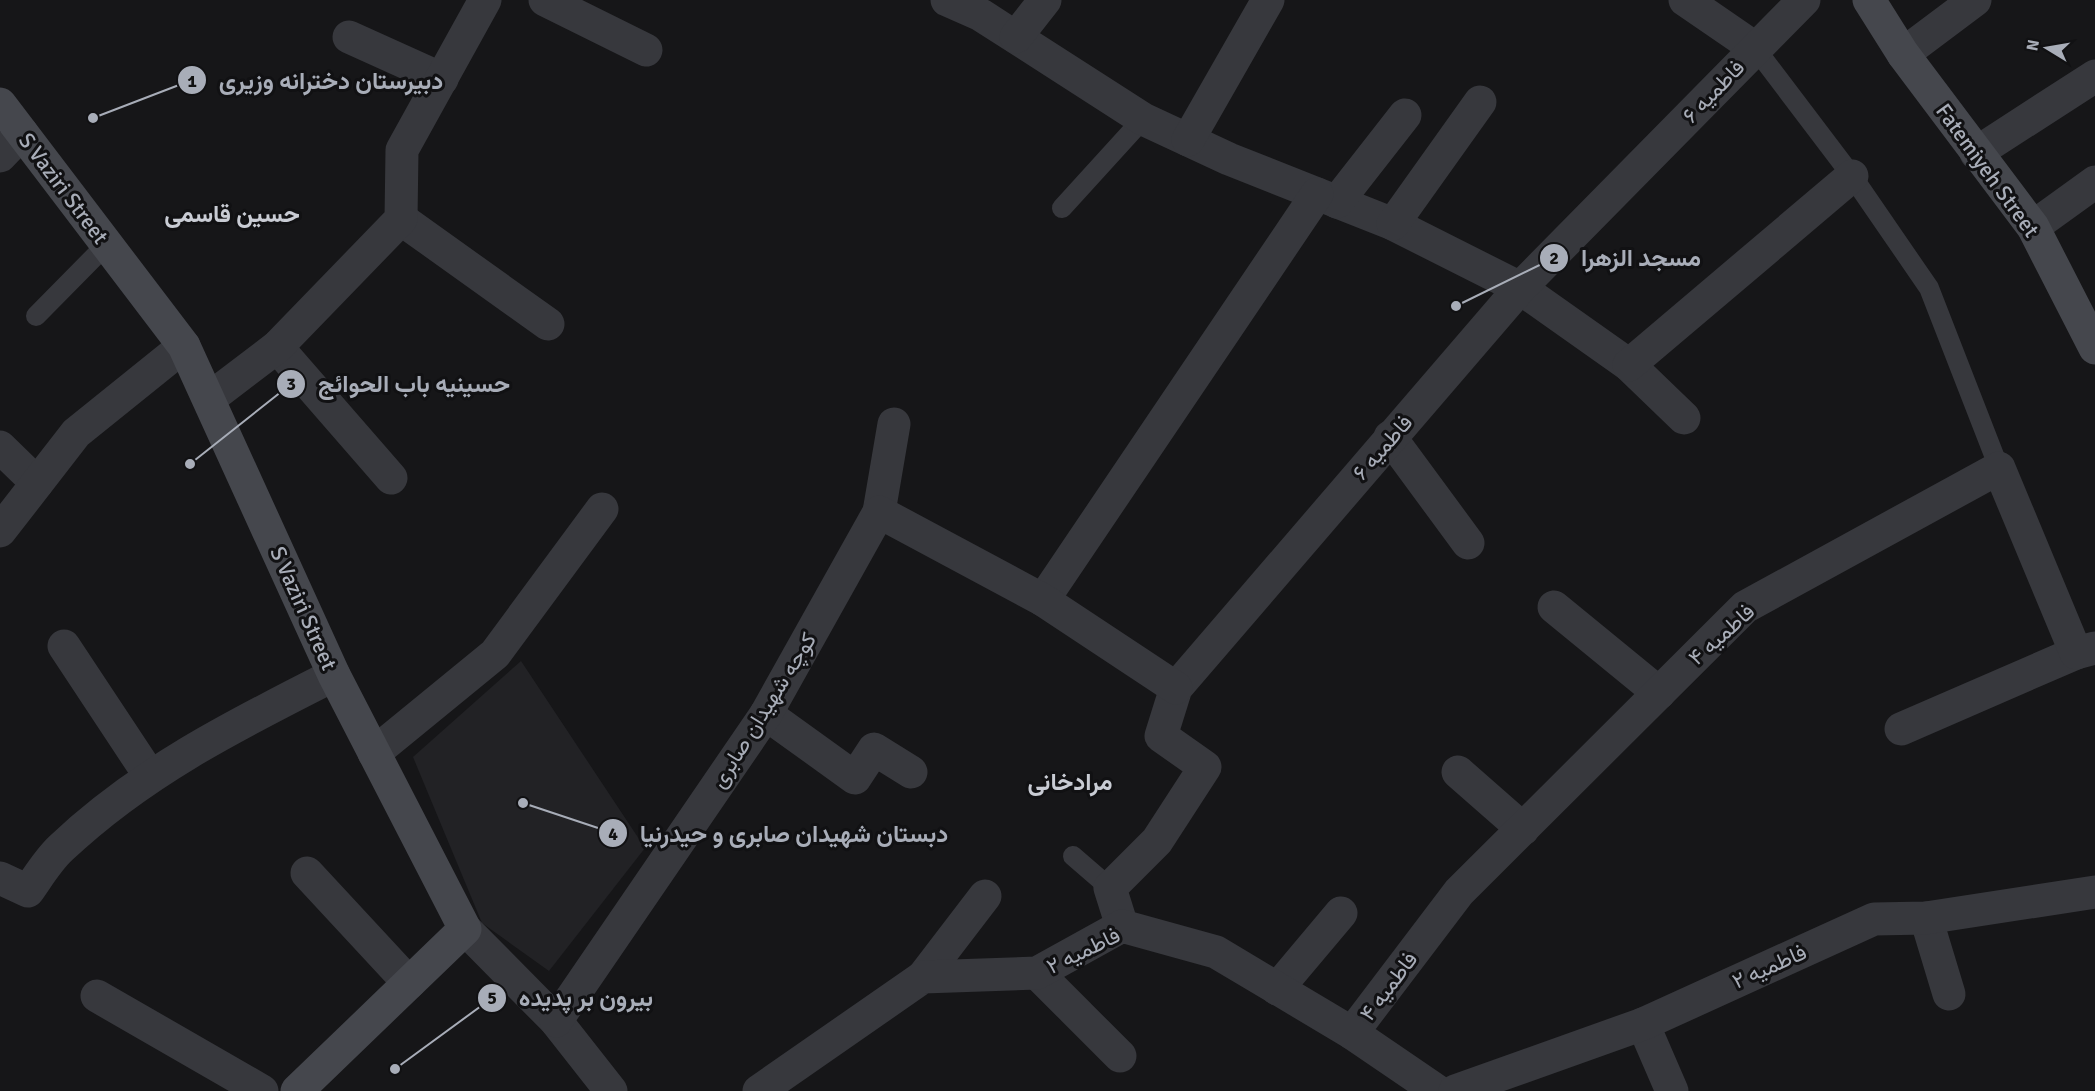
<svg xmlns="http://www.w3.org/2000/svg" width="2095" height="1091" viewBox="0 0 2095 1091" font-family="Signika,Vazirmatn,sans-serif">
	<rect width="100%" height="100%" fill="#161618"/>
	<!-- built -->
	<polygon fill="#222225" points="521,661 645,848 549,971 482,923 413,757"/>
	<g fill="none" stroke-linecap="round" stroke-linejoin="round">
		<!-- lane -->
		<g stroke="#37383d" stroke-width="20">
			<polyline points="1755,48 1852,176 1929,288 1999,468"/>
			<polyline points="1062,208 1143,119"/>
			<polyline points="36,316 107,244"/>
			<polyline points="1073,856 1110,888"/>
		</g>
		<!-- street -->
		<g stroke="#37383d" stroke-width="33">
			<polyline points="545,0 646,50"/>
			<polyline points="947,0 981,15 1143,119 1229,159 1393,224 1520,288 1629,365 1684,418"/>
			<polyline points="1685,0 1755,48"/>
			<polyline points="349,37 442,79"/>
			<polyline points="1016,37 1045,0"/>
			<polyline points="1903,54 1975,0"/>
			<polyline points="1188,140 1268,0"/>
			<polyline points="1976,153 2095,76"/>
			<polyline points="0,156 22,133"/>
			<polyline points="1337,202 1405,115"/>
			<polyline points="401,219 548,324"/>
			<polyline points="1393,224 1480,102"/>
			<polyline points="2033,227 2095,182"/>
			<polyline points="277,347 391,478"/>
			<polyline points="1629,365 1852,176"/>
			<polyline points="210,398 277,347 401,219 402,150 485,0"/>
			<polyline points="1390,437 1468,543"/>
			<polyline points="0,447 37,483"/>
			<polyline points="879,512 894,424"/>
			<polyline points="0,531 76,433 184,346"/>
			<polyline points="1043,600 1317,194"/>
			<polyline points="1554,607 1659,693"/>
			<polyline points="64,646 150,776"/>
			<polyline points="766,714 855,778 874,749 911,772"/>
			<polyline points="1901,729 2076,653"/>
			<polyline points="374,753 495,654 602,509"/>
			<polyline points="1458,772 1523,829"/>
			<polyline points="307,873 409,983"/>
			<path d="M0 878 28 891C38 877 48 860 61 848 141 772 237 724 334 675"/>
			<polyline points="1926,918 1949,994"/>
			<polyline points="1122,926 1110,888 1157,841 1205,767 1161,736 1176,688 1520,288 1804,0"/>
			<polyline points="465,929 556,1021 611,1091"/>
			<polyline points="1037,973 1120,1056"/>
			<polyline points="923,977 985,896"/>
			<polyline points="1277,989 1341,913"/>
			<polyline points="97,996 262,1091"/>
			<polyline points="556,1021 766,714 879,512 1043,600 1176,688"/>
			<polyline points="1643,1024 1672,1091"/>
			<polyline points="1352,1033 1459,892 1745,607 1999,468 2076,653 2095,648"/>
			<polyline points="759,1091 923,977 1037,973 1122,926 1216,952 1352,1033 1437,1091"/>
			<polyline points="1455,1091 1643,1024 1874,919 1926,918 2095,892"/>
		</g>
		<!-- secondary -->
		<g stroke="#45474d" stroke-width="33">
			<polyline points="1869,0 1903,54 2033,227 2095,348"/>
			<polyline points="0,104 184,346 334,675 465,929 297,1091"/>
		</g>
	</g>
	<g text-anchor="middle" stroke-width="6" stroke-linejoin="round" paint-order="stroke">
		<!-- street labels -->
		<g font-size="22" fill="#a8adb8" stroke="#111113">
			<text transform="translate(1713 91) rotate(-46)" y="8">فاطمیه ۶</text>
			<text transform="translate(1988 170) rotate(54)" y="8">Fatemiyeh Street</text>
			<text transform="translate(64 188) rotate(53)" y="8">S Vaziri Street</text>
			<text transform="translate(1382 447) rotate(-49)" y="8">فاطمیه ۶</text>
			<text transform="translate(304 608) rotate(66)" y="8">S Vaziri Street</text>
			<text transform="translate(1721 634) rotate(-42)" y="8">فاطمیه ۴</text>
			<text transform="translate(763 710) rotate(-58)" y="8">کوچه شهیدان صابری</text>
			<text transform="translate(1083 950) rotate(-26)" y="8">فاطمیه ۲</text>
			<text transform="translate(1769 966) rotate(-24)" y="8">فاطمیه ۲</text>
			<text transform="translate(1388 986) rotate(-53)" y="8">فاطمیه ۴</text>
		</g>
		<!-- neighbourhood labels -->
		<g font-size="24" font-weight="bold" fill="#c9ccd4" stroke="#111113">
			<text x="232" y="222">حسین قاسمی</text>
			<text x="1070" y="790">مرادخانی</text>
		</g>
	</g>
	<!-- callouts -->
	<path fill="none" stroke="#a8adb8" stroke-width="2" d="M93 118L192 80M1456 306L1554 258M190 464L291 384M523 803L613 833M395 1069L492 998"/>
	<g fill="#a8adb8" stroke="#111113" stroke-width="2">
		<circle cx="93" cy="118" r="6"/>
		<circle cx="1456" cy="306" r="6"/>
		<circle cx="190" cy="464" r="6"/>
		<circle cx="523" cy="803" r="6"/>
		<circle cx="395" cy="1069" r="6"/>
		<circle cx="192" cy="80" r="15"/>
		<circle cx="1554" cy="258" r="15"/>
		<circle cx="291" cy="384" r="15"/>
		<circle cx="613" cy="833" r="15"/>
		<circle cx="492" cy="998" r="15"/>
	</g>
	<g font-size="18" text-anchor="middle" font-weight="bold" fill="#111">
		<text x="192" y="87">1</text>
		<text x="1554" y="264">2</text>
		<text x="291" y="390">3</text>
		<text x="613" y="840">4</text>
		<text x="492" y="1004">5</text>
	</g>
	<g font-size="24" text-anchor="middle" font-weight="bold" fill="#a8adb8" stroke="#111113" stroke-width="6" stroke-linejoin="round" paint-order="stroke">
		<text x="331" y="89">دبیرستان دخترانه وزیری</text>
		<text x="1641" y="266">مسجد الزهرا</text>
		<text x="414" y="392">حسینیه باب الحوائج</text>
		<text x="794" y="842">دبستان شهیدان صابری و حیدرنیا</text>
		<text x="586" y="1006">بیرون بر پدیده</text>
	</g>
	<!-- north arrow -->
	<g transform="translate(2047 48) rotate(281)" stroke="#111113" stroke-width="4.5" paint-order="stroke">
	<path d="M0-4.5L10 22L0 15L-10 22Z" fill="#a8adb8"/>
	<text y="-9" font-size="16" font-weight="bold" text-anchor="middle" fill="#a8adb8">N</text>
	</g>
</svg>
